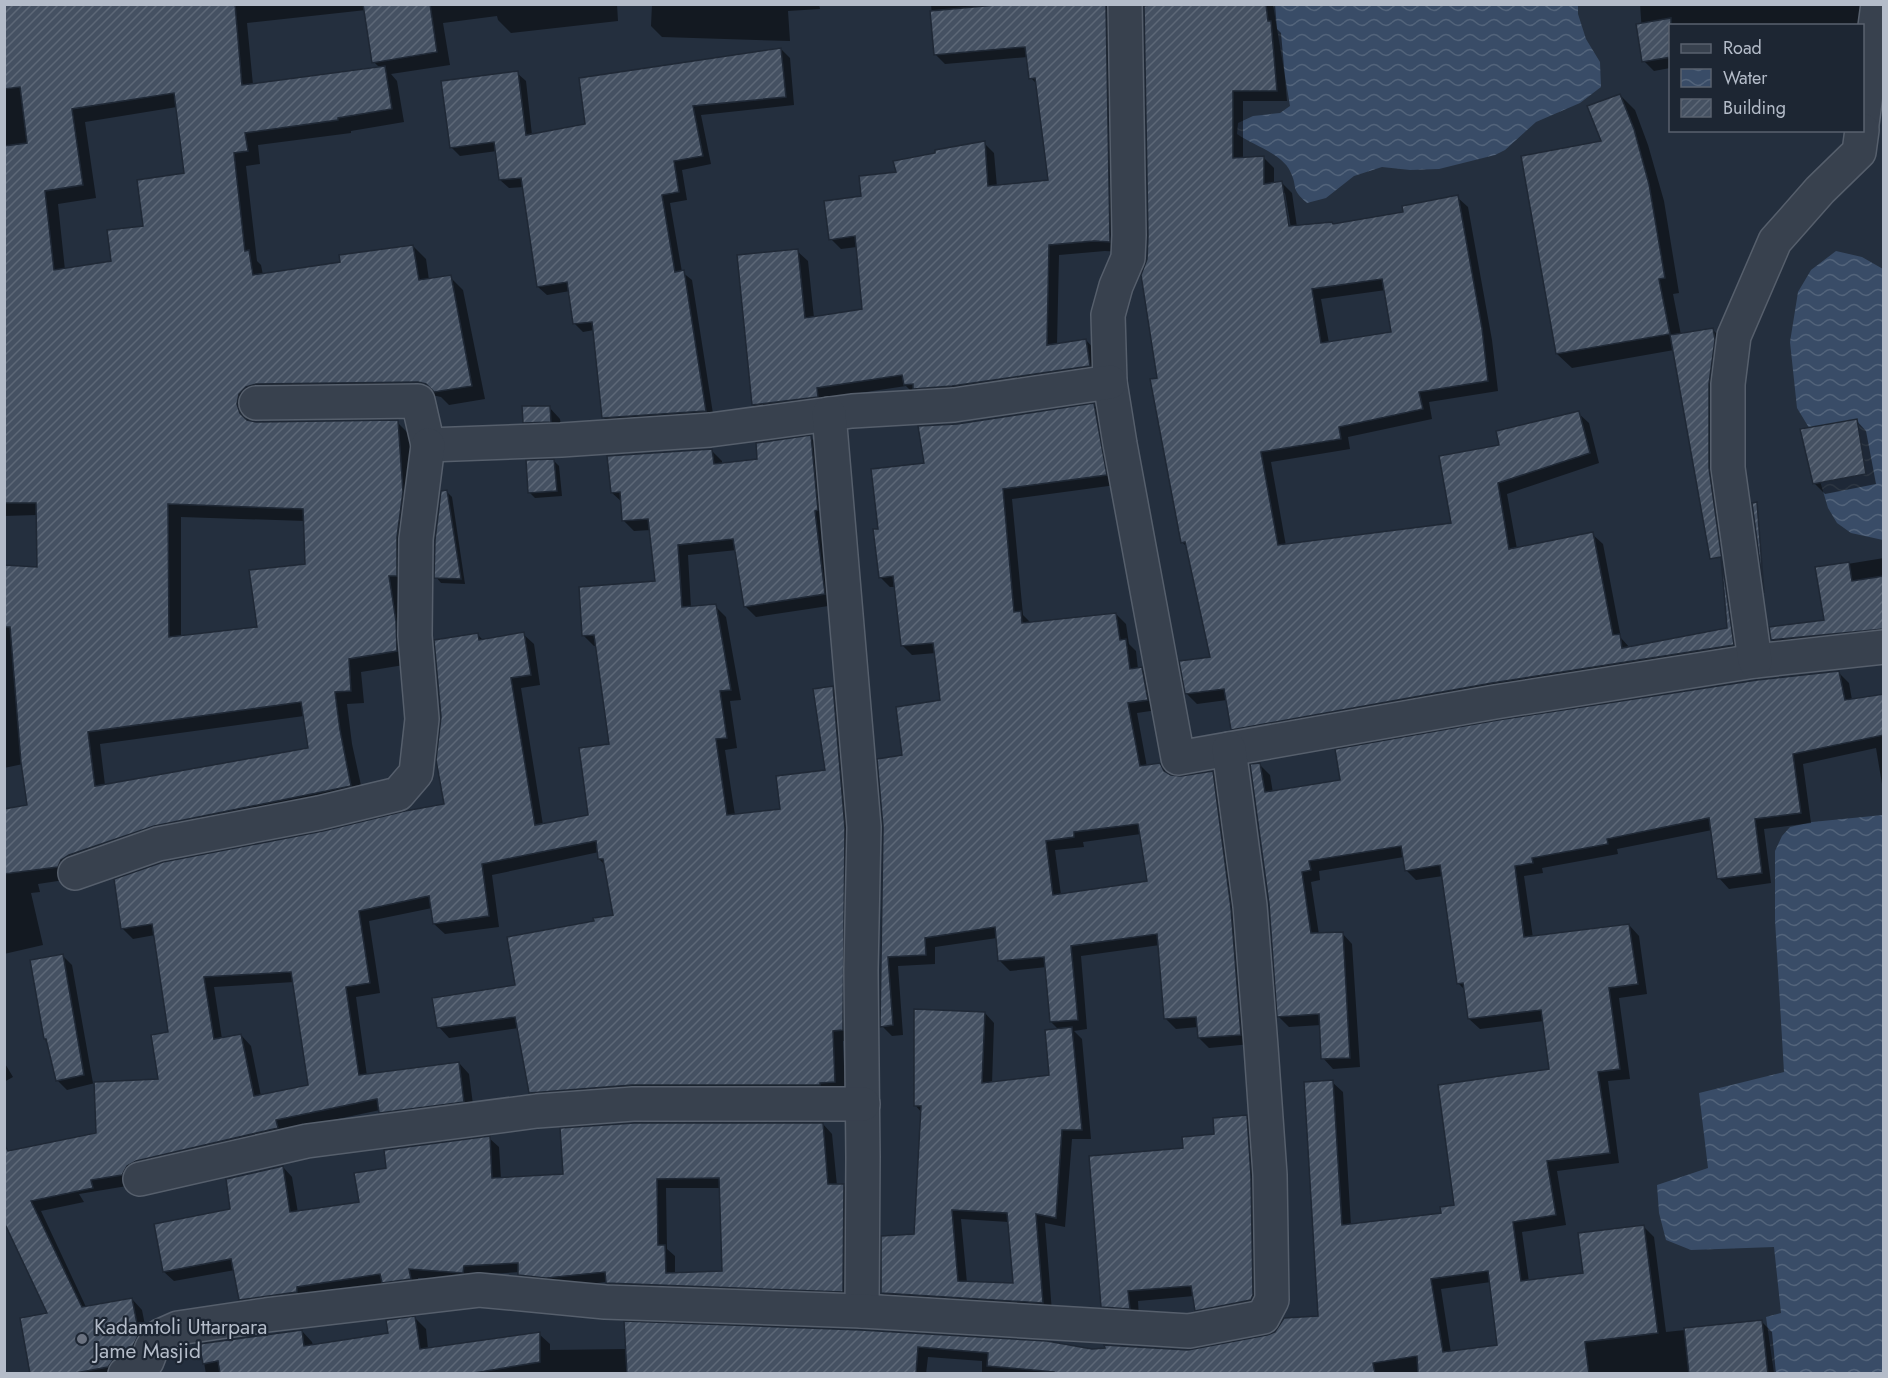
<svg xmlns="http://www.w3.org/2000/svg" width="1888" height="1378" viewBox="0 0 1888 1378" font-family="Jost,sans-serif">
	<defs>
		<pattern id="water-waves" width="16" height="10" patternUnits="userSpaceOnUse" patternTransform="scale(1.5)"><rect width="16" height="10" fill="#394c67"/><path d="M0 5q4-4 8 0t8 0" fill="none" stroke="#53647b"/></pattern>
		<pattern id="building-hatch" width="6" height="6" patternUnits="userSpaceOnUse" patternTransform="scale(1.5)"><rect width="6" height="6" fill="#455162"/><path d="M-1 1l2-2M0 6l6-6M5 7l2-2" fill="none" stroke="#5d6877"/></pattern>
	</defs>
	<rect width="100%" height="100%" fill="#242f3e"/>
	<!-- water -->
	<g fill="url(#water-waves)">
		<path d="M1273 5H1578V14L1586 39 1600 62 1601 87 1580 103 1536 122 1505 150 1495 155 1439 169 1410 170 1382 167 1354 176 1326 198 1307 203C1289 187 1299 189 1290 171 1282 154 1253 145 1237 134L1238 123 1253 116 1280 113 1290 106Z"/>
		<polygon points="1836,251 1862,257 1883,269 1883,540 1851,533 1837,523 1828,508 1820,481 1811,431 1797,408 1790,342 1798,292 1811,270"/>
		<polygon points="1883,815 1883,1373 1774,1373 1766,1317 1781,1313 1774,1247 1691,1250 1666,1240 1659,1213 1657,1185 1708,1168 1699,1093 1784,1072 1775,920 1775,851 1782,836 1790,827 1812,822"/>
	</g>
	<!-- shadow -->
	<g fill="#0007" fill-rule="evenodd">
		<path d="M4 4H617L618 21 511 33 498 20 497 16 443 23 450 65 391 74 397 81 404 122 351 131V133L258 145 260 164 246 166 257 261 261 265 263 275 342 263 413 246 426 259 429 280 450 277 463 290 485 399 449 405 441 397 432 395 252 408 250 418 251 422H397L410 435 416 506 410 664 361 672 364 703 347 704 352 744 364 799 71 879 38 884 40 892 31 893 43 945 4 954V811L29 807 23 764 4 768V567L39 568 37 515 4 516ZM366 10 374 62 380 68 253 85 247 23ZM177 107 185 174 145 227 113 262 65 270 58 204 96 198 85 122ZM181 517 305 521 307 565 258 628 181 637ZM304 716 310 749 105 785 100 744Z"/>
		<polygon points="652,4 819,4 820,9 788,11 790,41 662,37 651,26"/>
		<polygon points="931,4 1120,4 1120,252 1105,251 1059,255 1057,345 1086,340 1096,351 1100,376 915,395 906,386 826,398 764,415 753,405 797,251 808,261 814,318 864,311 857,247 841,249 831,239 863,197 897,173 984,143 994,153 997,187 1050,182 1037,84 1031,78 1028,57 945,64 935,54"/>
		<path d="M1145 4H1275L1277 29 1281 33 1287 101H1243V159L1263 157 1274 168V184L1282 183 1292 193 1297 227 1334 225 1405 213 1457 197 1468 207 1492 340 1498 391 1429 402 1432 419 1348 437 1350 449 1271 462 1286 546 1453 525 1500 446 1578 413 1589 423 1599 463 1507 494 1517 549 1592 534 1603 544 1621 638 1630 648 1729 629 1725 578 1733 586 1743 655 1243 739 1232 729 1227 700 1197 704 1187 694 1211 658 1188 548 1182 542 1158 379 1148 260ZM1282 193H1285L1292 234H1289ZM1386 290 1393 334 1329 343 1321 299Z"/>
		<polygon points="1640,4 1873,4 1862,26 1670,26 1670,68 1654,71 1644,61"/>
		<polygon points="781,49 790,58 794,105 701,115 711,164 682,170 687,200 670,203 682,272 692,280 714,420 613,426 604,418 594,330 583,332 574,323 570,291 547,295 538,287 524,187 509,188 500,180 497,151 460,156 451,147 517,73 526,81 532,135 587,126"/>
		<polygon points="1620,95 1635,110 1648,145 1664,201 1679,293 1673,294 1681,335 1712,329 1729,346 1723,546 1706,529 1674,350 1572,368 1557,354 1603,142"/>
		<path d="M1094 405 1104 415 1116 485 1012 499 1023 615 1031 623 1116 614 1126 624 1129 644 1136 651 1138 669H1142L1152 679 1157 710 1137 713 1147 767 1160 765 1170 775 1181 778 1212 772 1222 782 1251 1044 1209 1048 1199 1038 1198 1027 1176 1029 1166 1019 1160 945 1081 956 1087 1029 1074 1031 1082 1039 1091 1139H1072L1065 1227 1045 1223 1052 1312 892 1303 882 1293 916 1235 922 1113 915 1105 985 1013 994 1023 992 1084 1050 1076 1059 1030 1051 1022 1047 967 1010 971 1000 961 997 938 935 947V964L898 966 903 1035 892 1036 882 1026 884 827 904 757 942 702 936 653 912 655 902 645 896 587H890L880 577V530L925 464 957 425ZM1141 834 1149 882 1061 895 1055 850 1084 847 1083 842ZM961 1219 1009 1222 1015 1284 967 1283Z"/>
		<polygon points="549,407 560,419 562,432 536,433 524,422"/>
		<polygon points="1856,420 1866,431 1876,484 1825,494 1814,483"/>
		<path d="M810 437 821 448 835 605 756 617 745 606 737 550 688 555 691 608 715 606 726 617 741 700 730 701 737 748 725 750 735 815 782 811 827 772 833 688 843 699 855 839 853 1040 843 1041 845 1093 541 1103 530 1092 519 1028 449 1038 439 1027 516 986 596 922 614 916 605 865 599 859V852L492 875 499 927 445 934 434 924 432 908 369 921 380 993 356 997 367 1076 459 1063 469 1074 474 1112 391 1123 380 1110 286 1130 133 1185 79 1194 84 1202 41 1211 86 1307 132 1299 142 1310 149 1345 121 1374H32L49 1314 4 1219 160 1080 170 1033 155 935 133 939 122 928 323 833 446 805 478 635 484 641 523 634 534 644 540 685 521 688 543 825 590 816 611 745 597 646H594L583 635 657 583 651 530 634 531 623 520 622 502 612 493 711 450 722 461V465L759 460ZM294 982 310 1086 261 1096 251 1046 241 1035 222 1039 214 987Z"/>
		<polygon points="554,461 559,466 562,496 535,498 530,493"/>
		<polygon points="447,492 452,497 465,584 441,583 436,577"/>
		<polygon points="1884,558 1884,639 1783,650 1772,640 1826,621 1817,569"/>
		<path d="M1838 672 1849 683 1852 700 1884 695V796L1876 748 1803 764 1811 823 1764 829 1771 883 1729 889 1719 878 1712 830 1617 849 1618 854 1542 868 1543 873 1524 876 1533 938 1629 925 1639 936 1647 994 1619 998 1630 1079 1608 1081 1619 1163 1557 1171 1566 1225 1522 1232 1529 1282 1585 1274 1644 1227 1654 1237 1666 1332 1762 1322 1772 1332 1776 1374H982V1361L928 1357 926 1374H206L201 1345 302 1331 312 1342 313 1346 390 1334 415 1318 426 1329 428 1349 539 1334 550 1344V1350L627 1349 626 1323 1107 1353 1188 1351 1267 1337 1319 1317 1332 1082 1343 1092 1351 1226 1442 1214 1456 1206 1551 1071 1544 1021 1480 1029 1469 1019 1465 990 1458 983 1443 876 1416 880 1406 870 1404 857 1319 871 1320 880 1311 882 1319 935 1342 933 1352 944 1360 1067 1333 1069 1323 1058 1321 1025 1289 1027 1279 1017 1259 764 1270 775 1273 793 1341 782ZM1491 1282 1499 1346 1451 1353 1441 1289Z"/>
		<polygon points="62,955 72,965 93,1083 95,1083 67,1090 58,1081 49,1045 46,1042 32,961"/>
		<polygon points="4,1062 13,1077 4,1082"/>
		<polygon points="1246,1117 1256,1127 1263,1306 1206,1320 1196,1310 1194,1296 1138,1301 1139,1318 1113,1316 1103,1306 1185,1149 1215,1136"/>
		<path d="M823 1124 832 1134 837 1186 843 1185 853 1195 852 1301 617 1292 607 1282 557 1287 529 1284 520 1272 473 1275V1282L418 1278 420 1288 393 1292 385 1284 306 1297 250 1309 240 1299 235 1270 174 1281 164 1272 283 1167 292 1177 298 1213 361 1204 388 1169 489 1138 499 1147 501 1179 565 1175ZM666 1188H721L724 1273 675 1275V1256L667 1249Z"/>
	</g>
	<!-- building -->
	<g fill="url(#building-hatch)" stroke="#1f2835" stroke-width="1.5" fill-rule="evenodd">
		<path d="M4 4H235L242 85 385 66 392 109 338 118V120L245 133 248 151 234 153 245 251 249 250 253 275 340 262 339 255 413 245 419 280 451 275 472 386 434 392 426 384 418 382 256 384 246 387 239 394 237 404 240 413 247 420 256 422 398 420 403 492 397 537V576H389L396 621 397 651 349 659 351 691 335 692 340 730 351 786 154 826 69 855 61 860 58 867 4 874V809L27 805 21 763 10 627H4V565L37 567 36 503H4V146L27 143 20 87 4 89ZM174 93 184 173 137 180 143 226 107 230 111 261 54 270 45 191 83 185 72 109ZM168 504 303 509 305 564 249 570 257 627 169 637ZM301 702 308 748 95 786 88 732Z"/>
		<polygon points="363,4 430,4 437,52 372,63"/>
		<polygon points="1006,4 1106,4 1110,242 1094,241 1049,245 1047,345 1086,339 1090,366 952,386 913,389 913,384 904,385 902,375 817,388 818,397 752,405 737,255 798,249 805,318 862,309 855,236 829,240 824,201 861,196 859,176 896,172 893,161 935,153 935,150 985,141 988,186 1048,180 1035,78 1029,79 1025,47 934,55 930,11"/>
		<path d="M1155 4H1266L1268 21H1271L1277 91H1233V158L1264 156V184L1282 181 1289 226 1332 222 1333 224 1403 212 1402 206 1458 195 1482 328 1488 381 1419 392 1423 409 1339 427 1341 439 1261 452 1278 545 1451 523 1439 456 1499 445 1496 431 1579 411 1590 453 1498 483 1509 549 1593 532 1613 635 1620 634 1622 648 1727 628 1721 557 1710 559 1670 335 1713 328 1715 340 1709 384V468L1734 645 1492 683 1231 730 1224 689 1185 694 1179 661 1210 657 1185 542 1181 543 1150 379 1157 378 1141 275 1147 259 1148 236 1144 6ZM1382 279 1391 332 1321 343 1312 289Z"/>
		<polygon points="1671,18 1671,57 1642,62 1636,24"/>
		<polygon points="781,48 786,97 693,106 703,156 674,161 679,192 662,195 675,272 684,270 706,411 602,418 592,322 573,324 567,282 537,287 521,178 499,180 494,142 450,148 441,81 518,71 526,135 585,124 579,78"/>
		<polygon points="1620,94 1634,129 1649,184 1665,278 1659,279 1670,334 1556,354 1521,156 1601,141 1587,106"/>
		<path d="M1094 403 1107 475 1003 489 1014 612 1021 611 1022 623 1116 613 1120 640 1126 639 1130 669 1142 667 1148 700 1128 703 1140 766 1160 763 1164 771 1171 775 1181 776 1213 771 1231 908 1241 1035 1198 1038 1196 1017 1164 1019 1157 934 1071 946 1078 1020 1050 1022 1044 957 998 961 995 927 925 938 926 955 888 957 893 1025 880 1027 883 827 877 759 902 755 896 707 940 700 933 643 901 646 893 576 879 578 873 529H878L871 469 924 463 918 426 957 424ZM1138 824 1147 881 1053 895 1046 841 1074 837V832Z"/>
		<polygon points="522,406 550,406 551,422 523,423"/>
		<polygon points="1857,419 1866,474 1813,484 1800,429"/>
		<path d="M811 435 818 510 815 511 825 594 744 607 733 539 678 545 682 607 716 604 731 690 720 691 727 738 716 739 727 815 780 809 776 776 825 770 813 689 833 686 845 828 843 1030 833 1031 835 1082 820 1083V1085H632L529 1093 515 1017 437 1028 432 998 515 985 507 937 594 921 593 918 613 915 603 859H598L596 841 482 864 489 916 433 924 429 896 359 911 370 983 346 987 359 1075 459 1062 464 1102 379 1113 377 1099 276 1120 278 1128 136 1161 127 1166 122 1175 91 1180 93 1188 31 1201 82 1307 132 1298 139 1334 132 1348 115 1358 108 1367 70 1374H30L20 1318 47 1313 4 1222V1144L8 1151 96 1133 94 1082 158 1079 151 1035 168 1032 152 924 121 929 114 879 163 862 323 831 405 811 444 804 436 760 441 717 434 640 478 633 479 640 524 632 531 675 511 678 535 825 588 815 579 748 609 744 594 635 582 636 579 587 655 581 648 519 622 521 620 492 611 493 607 456 712 449 714 464 757 459 756 443ZM291 972 308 1085 254 1096 241 1034 214 1039 204 977Z"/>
		<polygon points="554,459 557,491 528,493 526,460"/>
		<polygon points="447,490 461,579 434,578 435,540 441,491"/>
		<polygon points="1757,502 1764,593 1752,503"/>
		<polygon points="1849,562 1852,581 1884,576 1884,629 1771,640 1769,627 1824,620 1815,567"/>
		<path d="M1839 671 1845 700 1884 694V735L1793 754 1801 813 1755 819 1762 873 1717 879 1709 818 1607 839 1608 844 1532 858 1533 863 1515 866 1524 937 1629 924 1638 984 1609 988 1620 1069 1598 1072 1610 1153 1547 1161 1556 1215 1513 1222 1521 1281 1583 1273 1578 1233 1644 1225 1658 1333 1585 1342 1589 1374H1418L1417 1356 1373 1363 1375 1374H1054V1372L987 1366 988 1353 918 1347 916 1374H627L624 1321 861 1330 1047 1341 1092 1349 1105 1348 1104 1345 1188 1350 1267 1335 1275 1332 1284 1318 1318 1316 1304 1082 1333 1080 1342 1225 1441 1213 1440 1207 1454 1205 1438 1085 1549 1069 1541 1010 1468 1019 1463 983 1457 984 1440 865 1405 871 1401 846 1309 861 1311 870 1302 872 1311 933 1343 932 1350 1058 1321 1059 1319 1014 1277 1017 1269 904 1250 764 1260 763 1265 792 1340 780 1335 749 1498 720 1757 680ZM1488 1271 1497 1345 1443 1352 1431 1279Z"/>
		<polygon points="63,954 84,1075 56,1081 46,1039 44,1039 30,960"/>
		<path d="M914 1009 985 1012 982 1083 1049 1075 1045 1030 1072 1027 1082 1130H1062L1056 1218 1036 1214 1043 1303 881 1293V1236L914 1234 921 1106H914ZM952 1210 1007 1213 1013 1283 958 1281Z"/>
		<polygon points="1247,1115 1251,1176 1253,1295 1251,1300 1195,1311 1191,1286 1128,1291 1130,1309 1101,1307 1089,1156 1183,1148 1182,1137 1214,1134 1213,1118"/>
		<path d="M634 1123H823L828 1184H844L843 1292 606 1283 605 1272 546 1278 518 1275V1263L464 1266 463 1273 409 1269 411 1279 382 1283 380 1274 297 1287V1292L239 1300 231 1259 163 1272 154 1224 230 1209 226 1179 283 1166 290 1212 359 1202 354 1173 386 1168 384 1150 490 1136 492 1178 563 1174 560 1128ZM719 1178 722 1271 666 1273 665 1245H658L657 1179Z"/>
		<polygon points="415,1316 420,1349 540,1332 540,1362 468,1374 220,1374 218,1361 203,1364 199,1344 302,1330 304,1346 388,1333 386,1320"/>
		<polygon points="1762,1320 1768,1374 1689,1374 1684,1328"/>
	</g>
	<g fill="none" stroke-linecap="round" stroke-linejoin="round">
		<!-- minor casing -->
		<g stroke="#565f6c" stroke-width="36">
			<g id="minor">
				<polyline points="1125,4 1129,235 1128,258 1116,286 1108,315 1110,382 1120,444 1178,758 1495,702 1755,661 1884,647"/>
				<polyline points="1862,124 1878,4"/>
				<polyline points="256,403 418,401 428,445 561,440 710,430 852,411 954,405 1110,382"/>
				<polyline points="829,414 864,827 861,970 863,1157 862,1311"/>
				<polyline points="1755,661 1728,468 1728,384 1734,336 1775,241 1820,190 1859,152 1862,130"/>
				<polyline points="75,873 158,844 319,813 398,794 416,773 422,719 415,636 416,539 428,445"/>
				<polyline points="140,1179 307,1141 537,1111 633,1104 863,1104"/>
				<polyline points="125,1374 147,1361 152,1348 160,1336 178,1328 266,1315 479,1290 605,1302 862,1311 1189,1331 1263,1317 1272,1300 1270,1175 1261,1047 1250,906 1229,749"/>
			</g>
		</g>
		<!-- minor -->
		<use href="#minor" stroke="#38414e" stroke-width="33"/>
	</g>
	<!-- markers -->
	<circle fill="#6b7280" stroke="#1d2633" stroke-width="2" cx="82" cy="1339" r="6"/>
	<g text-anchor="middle" stroke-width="4.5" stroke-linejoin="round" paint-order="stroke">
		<!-- poi labels -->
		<g font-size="21" fill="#b4bcc9" stroke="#1d2633" text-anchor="start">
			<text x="94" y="1334">Kadamtoli Uttarpara<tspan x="94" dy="24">Jame Masjid</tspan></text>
		</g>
	</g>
	<!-- border -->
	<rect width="1888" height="1378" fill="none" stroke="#b4bcc9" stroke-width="12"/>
	<!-- legend -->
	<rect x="1669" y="24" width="195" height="108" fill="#1d2633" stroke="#59626f" stroke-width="1.5"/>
	<rect x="1681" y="44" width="30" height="9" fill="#38414e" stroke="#59626f" stroke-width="1.5"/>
	<text x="1723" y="54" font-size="18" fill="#b4bcc9">Road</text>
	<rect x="1681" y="69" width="30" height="18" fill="url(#water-waves)" stroke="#59626f" stroke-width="1.5"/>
	<text x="1723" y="84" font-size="18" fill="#b4bcc9">Water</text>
	<rect x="1681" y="99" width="30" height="18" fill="url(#building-hatch)" stroke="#59626f" stroke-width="1.5"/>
	<text x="1723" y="114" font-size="18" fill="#b4bcc9">Building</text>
</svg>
